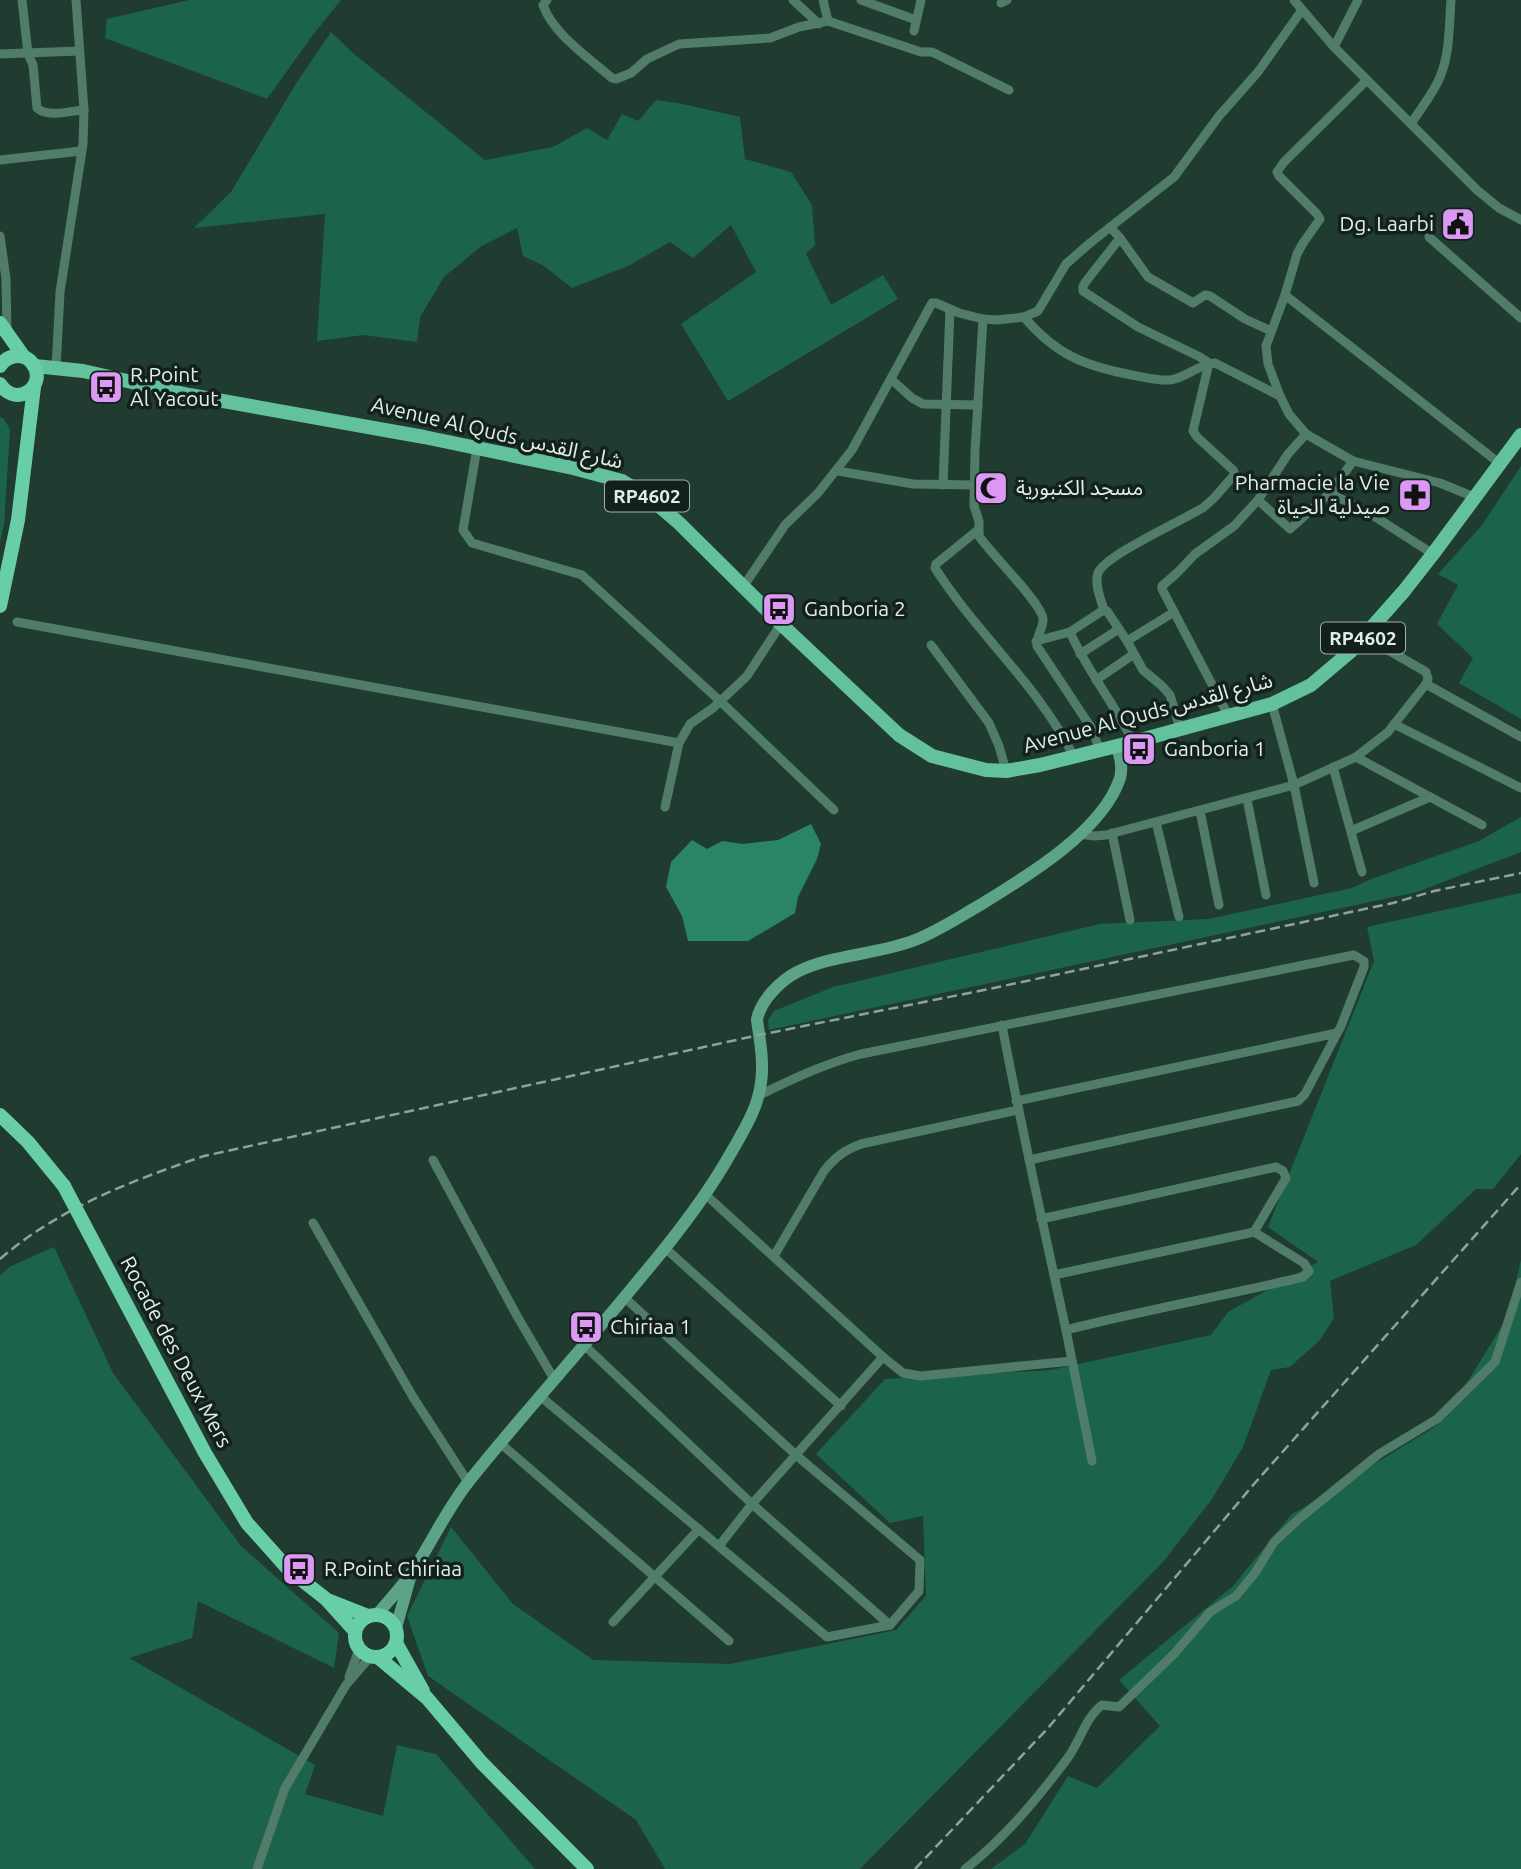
<svg xmlns="http://www.w3.org/2000/svg" width="1521" height="1869" viewBox="0 0 1521 1869" font-family="Ubuntu,'Noto Sans Arabic',sans-serif">
	<rect width="100%" height="100%" fill="#203c31"/>
	<!-- green -->
	<g fill="#1b634b">
		<polygon points="189,0 341,0 312,36 267,99 105,38 107,19"/>
		<polygon points="331,32 353,53 485,160 553,147 587,128 607,140 622,114 638,121 656,100 678,103 740,117 745,159 791,172 812,205 815,245 806,254 831,305 883,275 898,299 728,401 681,324 756,272 731,225 693,258 670,242 628,266 572,288 544,266 523,256 517,228 480,247 444,277 420,317 417,342 363,335 317,341 325,214 194,228 231,192 297,82"/>
		<polygon points="0,417 3,418 10,429 4,525 0,542"/>
		<polygon points="1521,466 1521,719 1459,683 1473,658 1437,624 1458,585 1438,574 1482,525"/>
		<polygon points="1521,817 1521,852 1417,892 769,1030 768,1020 774,1011 833,987 1100,924 1208,919 1352,888 1371,879 1479,841"/>
		<polygon points="1521,893 1521,1154 1493,1189 1476,1189 1416,1245 1330,1281 1334,1318 1320,1340 1290,1367 1271,1370 1243,1447 1212,1499 1163,1562 860,1869 665,1869 636,1820 428,1676 407,1616 451,1527 513,1604 593,1660 730,1664 896,1630 926,1596 923,1516 890,1523 816,1454 885,1379 1051,1370 1211,1335 1228,1312 1318,1262 1268,1227 1374,961 1367,927"/>
		<polygon points="54,1247 113,1373 241,1546 339,1633 334,1668 198,1601 192,1638 129,1658 315,1765 305,1794 383,1816 397,1745 436,1754 535,1869 0,1869 0,1276 9,1267"/>
		<polygon points="1521,1260 1521,1869 991,1869 1025,1844 1068,1776 1097,1788 1160,1726 1119,1680 1233,1586 1291,1515 1433,1428 1447,1415 1508,1316"/>
	</g>
	<!-- water -->
	<polygon fill="#2a8567" points="811,824 821,844 817,859 798,897 795,913 748,941 688,941 682,916 666,887 671,862 692,840 707,849 722,841 743,844 778,840"/>
	<g fill="none" stroke-linecap="round" stroke-linejoin="round">
		<!-- minor -->
		<g stroke="#517c6a" stroke-width="9">
			<path d="M22 0 28 54 33 65 37 108C48 118 70 111 84 110"/>
			<path d="M547 0 543 5C553 34 589 58 612 78L616 79 631 73 647 59 679 44 770 38 799 27 828 21 921 52H932L1009 90"/>
			<polyline points="793,0 819,24"/>
			<polyline points="823,0 828,21"/>
			<polyline points="861,0 916,20"/>
			<polyline points="1294,0 1334,47 1477,190 1499,208 1521,220"/>
			<polyline points="1001,3 1007,0"/>
			<polyline points="914,31 921,0"/>
			<polyline points="1334,47 1358,0"/>
			<polyline points="0,54 79,51"/>
			<polyline points="1367,80 1284,162 1277,172 1279,176 1317,214 1320,219 1303,243 1297,254 1285,295 1266,346 1268,364 1280,396 1289,414 1306,434 1353,461 1440,483 1474,497"/>
			<path d="M1411 124C1421 108 1433 94 1440 77 1450 54 1449 25 1451 0"/>
			<polyline points="0,160 81,151"/>
			<polyline points="0,236 6,279 7,332"/>
			<polyline points="1429,237 1521,318"/>
			<polyline points="1120,238 1148,277 1193,303 1205,295 1210,296 1245,319 1271,331"/>
			<polyline points="1285,295 1499,463"/>
			<path d="M1024 317C1056 355 1085 366 1132 375 1144 377 1157 381 1170 380 1186 378 1199 364 1215 363L1280 396"/>
			<path d="M983 319 975 451 974 506 979 521V536C989 552 1044 605 1043 620 1043 629 1036 636 1037 646L1092 729 1100 751"/>
			<polyline points="56,368 60,292 83,144 84,110 76,0"/>
			<polyline points="892,380 912,398 923,404 978,405"/>
			<polyline points="477,448 463,530 472,543 582,575 720,701 834,810"/>
			<polyline points="1353,461 1330,493 1377,518 1433,554"/>
			<polyline points="838,471 913,484 975,485"/>
			<polyline points="943,485 950,310"/>
			<polyline points="1258,500 1288,454 1306,434"/>
			<path d="M978 530 936 564 935 568C977 634 1039 686 1074 757"/>
			<polyline points="743,587 785,525 818,493 852,450 932,303 936,303 959,313 983,319 997,320 1024,317 1038,311 1066,264 1090,243 1174,177 1219,116 1258,72 1302,10"/>
			<path d="M1104 610C1101 600 1094 584 1098 573 1105 555 1184 520 1204 507L1214 498 1235 474 1233 470 1197 437 1193 431 1209 363 1200 357 1138 327 1083 291V286L1087 280 1120 238 1110 227"/>
			<polyline points="17,622 679,743"/>
			<path d="M1070 632C1087 671 1115 704 1133 742"/>
			<polyline points="1036,641 1070,632 1102,611 1107,611 1127,641 1143,670 1162,686 1170,695 1180,729"/>
			<polyline points="1127,641 1174,612"/>
			<polyline points="931,645 989,723 999,746 1006,771"/>
			<polyline points="1383,647 1426,672 1428,679 1426,684"/>
			<polyline points="1080,654 1119,629"/>
			<polyline points="1096,680 1134,654"/>
			<polyline points="1272,704 1294,785 1314,883"/>
			<polyline points="1229,717 1162,589 1162,586 1177,573 1195,554 1234,526 1258,500 1290,529 1330,493"/>
			<polyline points="1394,724 1521,788"/>
			<polyline points="1356,757 1482,825"/>
			<polyline points="1333,767 1362,872"/>
			<polyline points="1247,799 1266,895"/>
			<polyline points="665,807 679,743 690,724 713,708 747,676 781,624"/>
			<polyline points="1200,811 1219,905"/>
			<polyline points="1156,822 1179,917"/>
			<polyline points="1351,831 1430,797"/>
			<polyline points="1112,833 1130,920"/>
			<polyline points="1079,834 1094,836 1106,835 1294,785 1356,757 1388,732 1426,684 1521,737"/>
			<path d="M1002 1025C1021 1127 1044 1229 1066 1330 1144 1310 1224 1296 1303 1277L1309 1271 1304 1263 1254 1232 1286 1178 1283 1171 1276 1167 1041 1219"/>
			<path d="M758 1096C792 1079 824 1064 861 1054L1354 955 1364 961V967L1341 1026 1305 1094 1298 1101 1029 1160"/>
			<polyline points="1016,1101 1337,1033"/>
			<polyline points="433,1160 517,1316 554,1379"/>
			<polyline points="706,1195 883,1357 903,1373 921,1376 1072,1361"/>
			<polyline points="313,1223 413,1397 468,1482"/>
			<polyline points="665,1248 841,1406"/>
			<path d="M774 1256 824 1171C835 1157 845 1150 861 1144L1018 1110"/>
			<polyline points="1054,1275 1254,1232"/>
			<polyline points="1066,1330 1092,1461"/>
			<polyline points="584,1345 752,1504 890,1625"/>
			<polyline points="540,1396 827,1637 890,1625 919,1591 920,1560 796,1455 625,1298"/>
			<polyline points="500,1443 729,1641"/>
			<polyline points="719,1546 752,1504 883,1357"/>
			<polyline points="613,1622 699,1529"/>
			<polyline points="349,1677 359,1649"/>
			<polyline points="257,1869 285,1788 346,1685 370,1657"/>
			<path d="M965 1869C1004 1839 1037 1799 1067 1759 1080 1742 1085 1718 1102 1705L1119 1707 1174 1654 1210 1612 1236 1596 1255 1573 1274 1542 1300 1518 1379 1454 1437 1419 1495 1362 1521 1282"/>
		</g>
		<!-- secondary -->
		<g stroke="#5da388" stroke-width="12">
			<path d="M377 1615C389 1600 403 1586 414 1569 433 1540 448 1507 470 1480 526 1410 586 1345 642 1276 675 1237 707 1196 732 1151 744 1130 758 1108 761 1083 764 1062 760 1041 757 1020 760 1001 780 981 797 972 833 954 877 955 915 940 938 931 959 917 980 905 1026 877 1103 831 1120 778 1123 767 1120 757 1117 746"/>
			<polyline points="396,1628 410,1578"/>
		</g>
		<!-- primary -->
		<polyline stroke="#64c19e" stroke-width="14" points="35,366 83,371 189,395 424,437 573,468 622,481 651,499 679,523 781,624 899,735 932,756 986,770 1006,771 1040,765 1133,742 1272,704 1311,685 1350,652 1404,591 1433,554 1521,435"/>
		<!-- trunk -->
		<g stroke="#67cea8" stroke-width="14">
			<polyline points="0,323 24,357"/>
			<path d="M0 366C4 360 10 356 18 356 24 356 29 359 32 363 49 384 17 410 0 384"/>
			<polyline points="0,606 18,520 34,387"/>
			<polyline points="0,1115 28,1142 64,1186"/>
			<polyline points="84,1224 205,1453 247,1523 289,1570 326,1599 355,1631"/>
			<polyline points="330,1601 368,1616"/>
			<circle cx="376" cy="1636" r="21"/>
			<polyline points="396,1643 423,1691"/>
			<polyline points="379,1658 427,1698 482,1763 587,1869"/>
		</g>
		<!-- rail -->
		<g stroke="#8ea39a" stroke-width="2.5" stroke-dasharray="10 5" stroke-linecap="butt">
			<path d="M0 1259C59 1208 131 1181 204 1156L759 1035 989 989 1393 903 1434 891 1521 873"/>
			<polyline points="915,1869 1048,1728 1254,1484 1521,1184"/>
		</g>
		<!-- trunk-bridge -->
		<polyline stroke="#67cea8" stroke-width="14" points="64,1186 84,1224"/>
	</g>
	<!-- icons -->
	<defs>
		<g id="civic-square" transform="scale(1.75)"><rect x="-9" y="-9" width="18" height="18" rx="4" fill="#dc99f4" stroke="#14201b"/><path d="M-.6-6.5H3V-4.5H.6V-3L4-1V1h2V6H-6V1h2V-1L-.6-3ZM-1.2 2.5V6h2.4V2.5Z" fill="#111"/></g>
		<g id="bus-square" transform="scale(1.75)"><rect x="-9" y="-9" width="18" height="18" rx="4" fill="#dc99f4" stroke="#14201b"/><path d="M-5-6H5V4H4V6H2V4H-2V6H-4V4H-5ZM-3.5-4V0h7V-4ZM-3.5 1.2v1.5H-2V1.2ZM2 1.2v1.5H3.5V1.2Z" fill="#111"/></g>
		<g id="mosque-square" transform="scale(1.75)"><rect x="-9" y="-9" width="18" height="18" rx="4" fill="#dc99f4" stroke="#14201b"/><path d="M3.5-4.9A6 6 0 1 0 3.5 4.9A5 5 0 1 1 3.5-4.9Z" fill="#111"/></g>
		<g id="pharmacy-square" transform="scale(1.75)"><rect x="-9" y="-9" width="18" height="18" rx="4" fill="#dc99f4" stroke="#14201b"/><path d="M-2-6h4v4h4v4h-4v4h-4v-4h-4v-4h4Z" fill="#111"/></g>
	</defs>
	<g fill-rule="evenodd">
		<use href="#civic-square" x="1458" y="224"/>
		<use href="#bus-square" x="106" y="387"/>
		<use href="#mosque-square" x="991" y="488"/>
		<use href="#pharmacy-square" x="1415" y="495"/>
		<use href="#bus-square" x="779" y="609"/>
		<use href="#bus-square" x="1139" y="749"/>
		<use href="#bus-square" x="586" y="1327"/>
		<use href="#bus-square" x="299" y="1569"/>
	</g>
	<g text-anchor="middle" stroke-width="7" stroke-linejoin="round" paint-order="stroke">
		<!-- shield labels -->
		<g fill="#14201b" stroke="#a1b1aa" stroke-width="2">
			<rect x="605" y="480.5" width="84" height="31" rx="5"/>
			<rect x="1321" y="622.5" width="84" height="31" rx="5"/>
		</g>
		<g font-size="19" font-weight="bold" fill="#deefe7">
			<text x="647" y="503">RP4602</text>
			<text x="1363" y="645">RP4602</text>
		</g>
		<!-- poi labels -->
		<g font-size="21" fill="#deefe7" stroke="#14201b" text-anchor="start">
			<text x="1434" y="231" text-anchor="end">Dg. Laarbi</text>
			<text x="130" y="382">R.Point<tspan x="130" dy="24">Al Yacout</tspan></text>
			<text x="1390" y="490" text-anchor="end">Pharmacie la Vie<tspan x="1390" dy="24">صيدلية الحياة</tspan></text>
			<text x="1016" y="495">مسجد الكنبورية</text>
			<text x="804" y="616">Ganboria 2</text>
			<text x="1164" y="756">Ganboria 1</text>
			<text x="610" y="1334">Chiriaa 1</text>
			<text x="324" y="1576">R.Point Chiriaa</text>
		</g>
		<!-- street labels -->
		<g font-size="21" fill="#deefe7" stroke="#14201b">
			<text transform="translate(497 433) rotate(13)" y="7">Avenue Al Quds شارع القدس</text>
			<text transform="translate(1148 713) rotate(-15)" y="7">Avenue Al Quds شارع القدس</text>
			<text transform="translate(176 1352) rotate(62)" y="7">Rocade des Deux Mers</text>
		</g>
	</g>
</svg>
